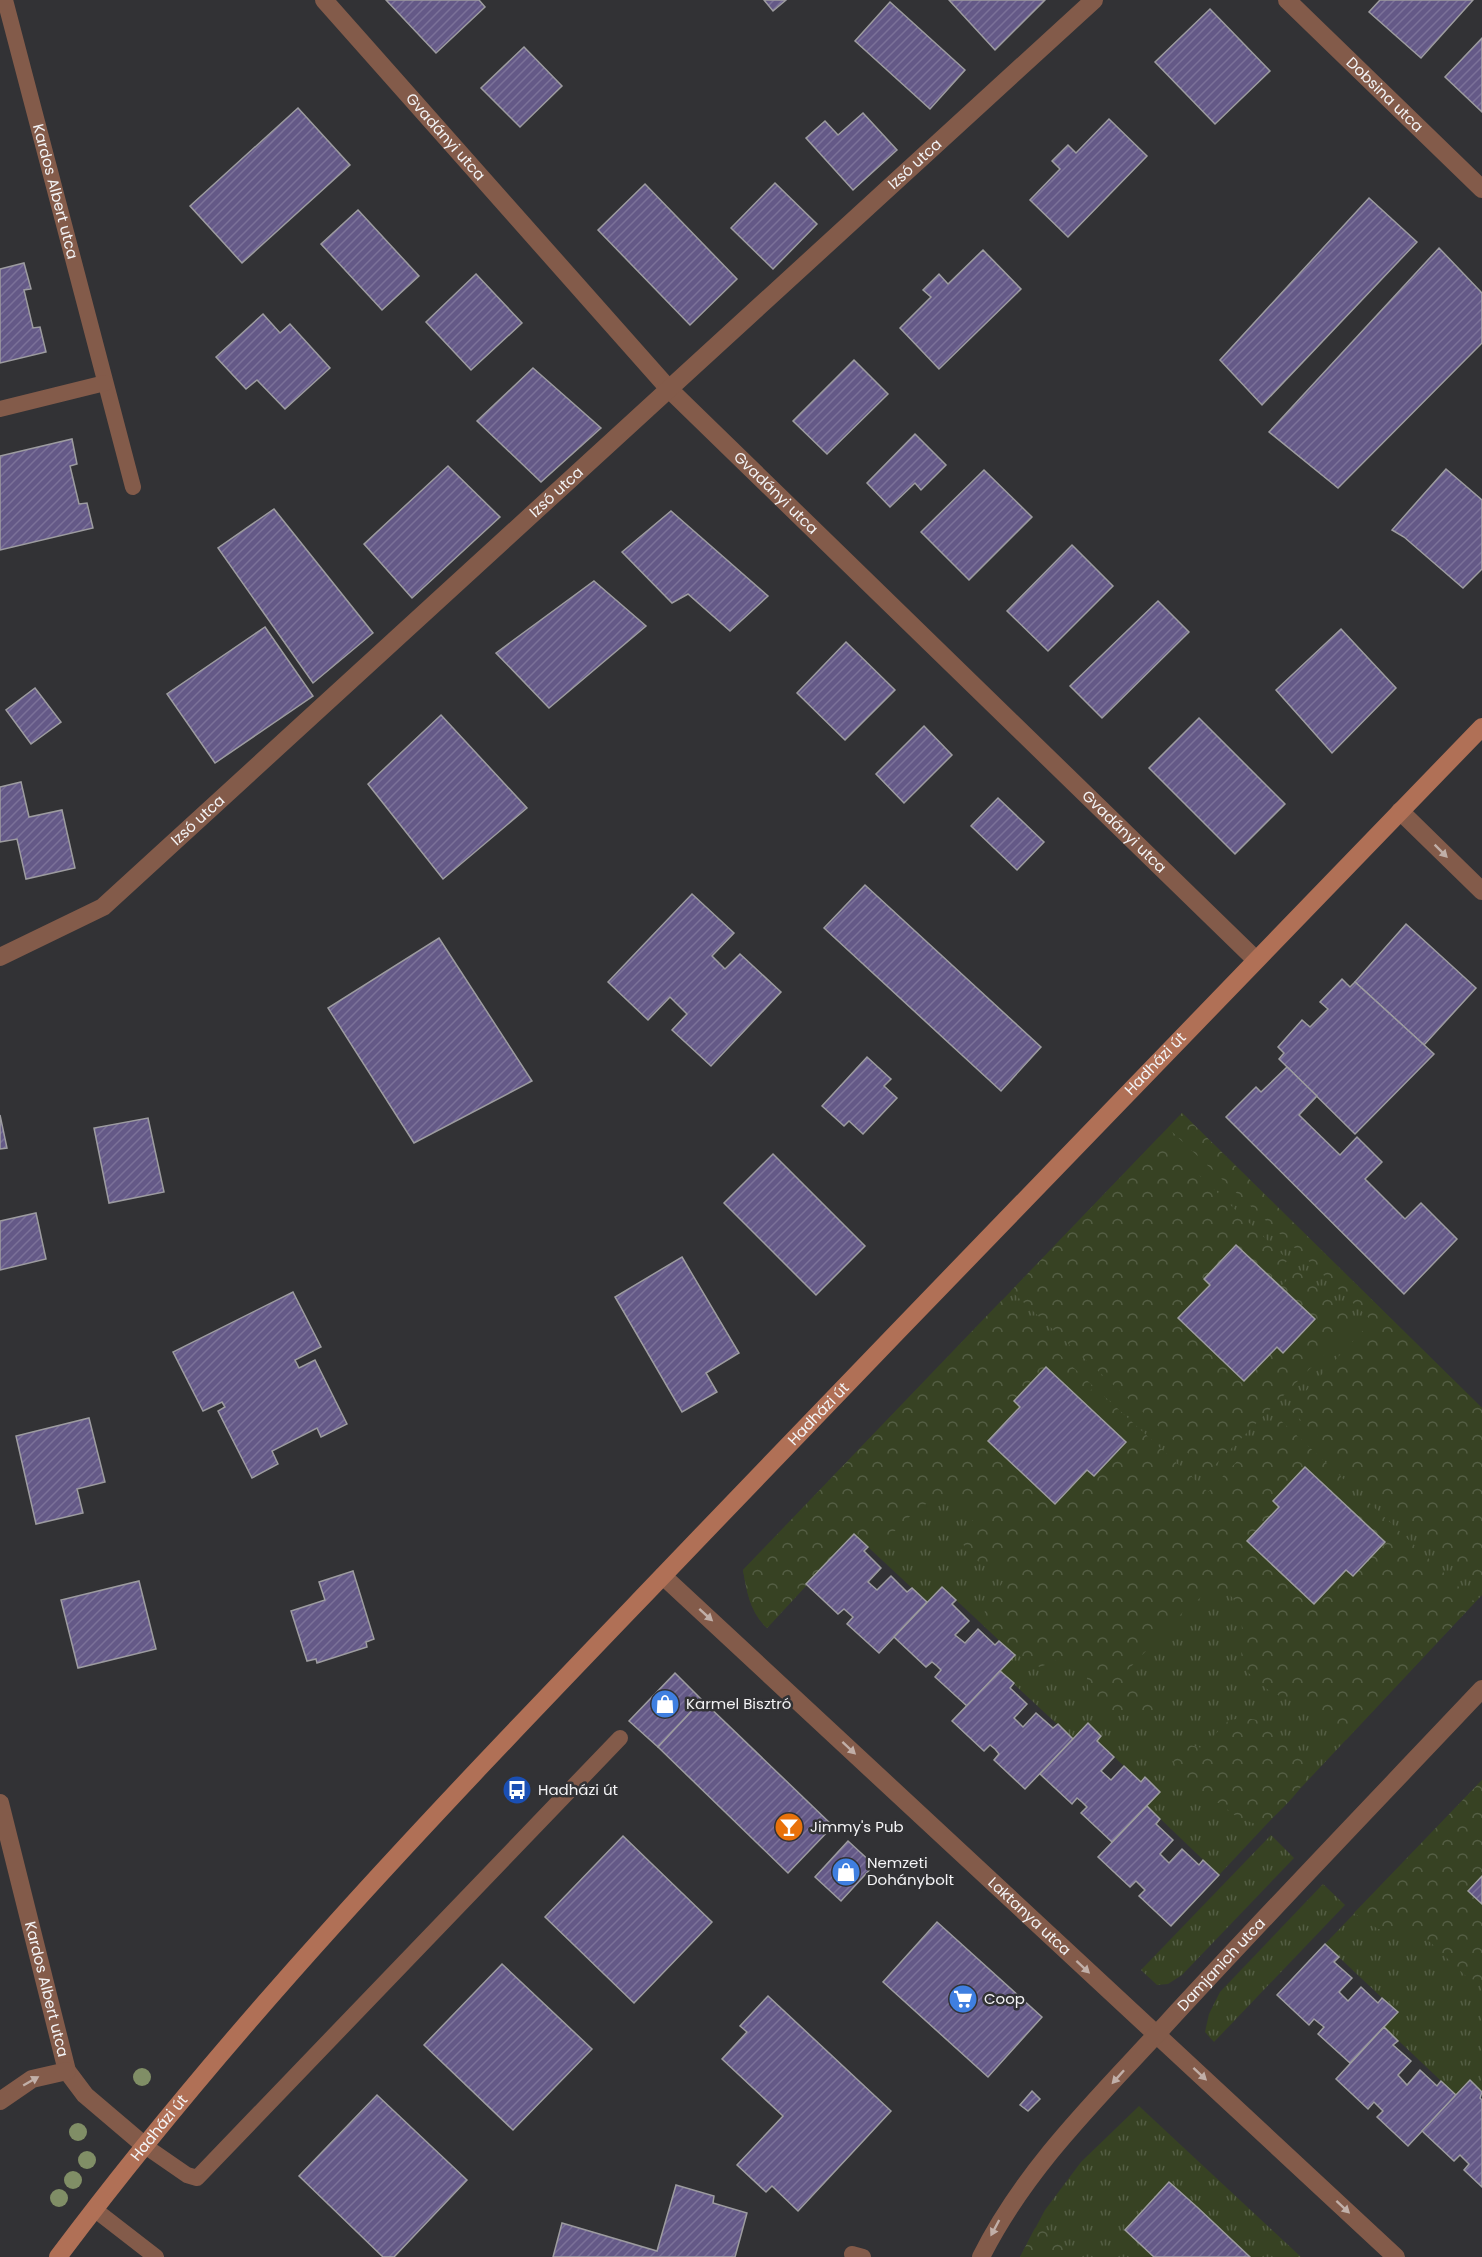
<svg xmlns="http://www.w3.org/2000/svg" width="1482" height="2257" viewBox="0 0 1482 2257" font-family="Poppins,sans-serif">
	<defs>
		<pattern id="grass-tufts" width="24" height="20" patternUnits="userSpaceOnUse" patternTransform="scale(1.5)"><rect width="24" height="20" fill="#374223"/><path d="M3 7l-1-3M5 7V3M7 7l1-3M15 17l-1-3M17 17v-4M19 17l1-3" fill="none" stroke="#545e44"/></pattern>
		<pattern id="forest-crowns" width="20" height="18" patternUnits="userSpaceOnUse" patternTransform="scale(1.5)"><rect width="20" height="18" fill="#374223"/><path d="M2 6a3 3 0 1 1 6 0M12 15a3 3 0 1 1 6 0" fill="none" stroke="#545e44"/></pattern>
		<pattern id="building-hatch" width="6" height="6" patternUnits="userSpaceOnUse" patternTransform="scale(1.5)"><rect width="6" height="6" fill="#645987"/><path d="M-1 1l2-2M0 6l6-6M5 7l2-2" fill="none" stroke="#7b7199"/></pattern>
	</defs>
	<rect width="100%" height="100%" fill="#323235"/>
	<!-- grass -->
	<g fill="url(#grass-tufts)">
		<path d="M1182 1113 1482 1408V1595L1219 1875 1147 1806 1160 1791 1145 1777 1141 1782 1097 1741 1101 1736 1088 1723 1073 1739 1000 1671 1015 1655 942 1587 927 1602 854 1534 767 1628C750 1612 747 1592 743 1570Z"/>
		<polygon points="1482,1780 1482,2092 1470,2081 1456,2095 1384,2027 1397,2012 1325,1944"/>
		<polygon points="1271,1835 1294,1858 1182,1975 1168,1984 1157,1985 1141,1970"/>
		<polygon points="1323,1884 1345,1905 1214,2042 1205,2032 1209,2014 1220,1992"/>
		<polygon points="1139,2106 1301,2257 1020,2257 1045,2210 1081,2162"/>
	</g>
	<!-- forest -->
	<g fill="url(#forest-crowns)">
		<polygon points="1182,1113 1482,1408 1482,1591 1289,1409 1372,1321 1168,1128"/>
		<polygon points="1159,1137 1288,1260 1271,1278 1236,1245 1204,1278 1210,1285 1178,1319 1244,1381 1277,1347 1283,1353 1315,1320 1280,1287 1298,1269 1355,1323 1208,1472 1011,1291"/>
		<path d="M1002 1300 1094 1387 1081 1401 1020 1407 988 1441 1055 1504 1087 1470 1094 1476 1091 1409 1104 1396 1208 1492 1278 1418 1352 1487 1340 1500 1305 1467 1279 1507 1247 1541 1314 1604 1346 1570 1353 1576 1385 1542 1350 1509 1362 1496 1475 1602 1346 1740C1337 1731 1317 1706 1306 1701 1301 1699 1293 1701 1288 1699 1274 1696 1255 1681 1246 1670 1233 1652 1254 1618 1228 1593L1209 1591 1184 1611 1124 1674 1164 1713 1151 1716 1104 1714 1090 1700 1087 1678 1079 1660 1067 1656 1040 1667C1016 1658 1001 1642 983 1625L985 1610 1006 1577 1002 1561 985 1566 968 1555 961 1539 976 1515 969 1501C955 1500 939 1498 926 1504 906 1515 894 1540 871 1543L868 1547 854 1534 767 1628C750 1612 747 1592 743 1570Z"/>
		<path d="M1245 1718C1271 1721 1274 1728 1288 1749 1293 1756 1306 1759 1307 1768 1310 1786 1275 1815 1263 1827L1237 1817 1219 1803 1200 1801 1188 1792 1177 1781 1173 1753 1190 1745 1202 1748 1229 1720Z"/>
		<polygon points="1482,1780 1482,1876 1468,1891 1482,1904 1482,1980 1469,1979 1430,1942 1415,1933 1378,1929 1354,1913"/>
		<path d="M1035 2228C1051 2227 1067 2240 1068 2257H1020Z"/>
	</g>
	<!-- building -->
	<g fill="url(#building-hatch)" stroke="#9d9ca0" stroke-width="1.5">
		<polygon points="386,0 479,0 485,7 436,53"/>
		<polygon points="764,0 786,0 773,11"/>
		<polygon points="949,0 1045,0 995,50"/>
		<polygon points="1380,0 1473,0 1421,58 1369,12"/>
		<polygon points="890,2 965,70 930,109 855,41"/>
		<polygon points="1210,9 1270,71 1215,124 1155,62"/>
		<polygon points="1482,38 1482,112 1445,77"/>
		<polygon points="524,47 562,86 520,127 481,88"/>
		<polygon points="298,108 350,165 242,263 190,206"/>
		<polygon points="863,113 897,150 853,190 806,138 825,121 838,135"/>
		<polygon points="1109,119 1147,156 1068,237 1030,200 1060,169 1052,161 1068,145 1076,153"/>
		<polygon points="775,183 817,224 773,269 731,228"/>
		<polygon points="645,184 737,279 690,325 598,230"/>
		<polygon points="1369,198 1417,242 1262,405 1220,360"/>
		<polygon points="358,210 419,276 382,310 321,244"/>
		<polygon points="1439,248 1482,293 1482,343 1338,488 1269,432"/>
		<polygon points="983,250 1021,289 939,369 900,328 931,297 923,290 939,274 948,284"/>
		<polygon points="24,263 31,289 24,290 33,328 40,327 46,352 0,363 0,269"/>
		<polygon points="476,274 522,323 471,370 426,322"/>
		<polygon points="263,314 280,333 290,324 330,368 285,409 257,380 246,389 216,357"/>
		<polygon points="854,360 888,394 827,454 793,421"/>
		<polygon points="533,368 601,428 541,482 477,421"/>
		<polygon points="915,434 946,465 921,490 915,483 890,507 867,483"/>
		<polygon points="72,439 77,464 70,466 79,504 87,503 93,528 0,550 0,456"/>
		<polygon points="448,466 500,517 412,598 364,544"/>
		<polygon points="1446,469 1482,500 1482,569 1463,588 1404,537 1392,530"/>
		<polygon points="984,470 1032,517 969,580 921,532"/>
		<polygon points="274,509 373,633 313,683 218,548"/>
		<polygon points="671,511 768,596 730,631 688,594 672,603 622,552"/>
		<polygon points="1072,545 1113,586 1048,651 1007,611"/>
		<polygon points="594,581 646,626 549,708 496,653"/>
		<polygon points="1158,601 1189,632 1102,718 1070,686"/>
		<polygon points="265,627 313,696 215,763 167,694"/>
		<polygon points="1341,629 1396,688 1332,753 1276,690"/>
		<polygon points="846,642 895,690 845,740 797,693"/>
		<polygon points="35,688 61,722 31,744 6,710"/>
		<polygon points="441,715 527,808 443,879 368,784"/>
		<polygon points="1199,718 1285,804 1235,854 1149,768"/>
		<polygon points="924,726 952,755 904,803 876,774"/>
		<polygon points="21,782 29,817 62,810 75,868 26,879 17,839 0,842 0,787"/>
		<polygon points="998,798 1044,842 1017,870 971,826"/>
		<polygon points="865,885 1041,1047 1001,1091 824,928"/>
		<polygon points="692,894 734,933 712,956 725,969 740,954 781,992 711,1066 672,1030 687,1014 670,997 648,1020 608,982"/>
		<polygon points="1406,924 1476,988 1424,1045 1355,982"/>
		<polygon points="439,938 532,1081 414,1143 328,1008"/>
		<polygon points="1342,979 1350,987 1355,982 1434,1054 1355,1134 1279,1059 1284,1053 1278,1047 1302,1020 1310,1027 1328,1009 1320,1002"/>
		<polygon points="867,1057 891,1079 884,1086 897,1098 863,1134 849,1121 844,1126 822,1106"/>
		<polygon points="1287,1067 1317,1096 1299,1115 1340,1155 1357,1137 1382,1162 1365,1179 1405,1219 1421,1203 1457,1239 1404,1294 1226,1117 1256,1087 1261,1092"/>
		<polygon points="0,1115 7,1148 0,1149"/>
		<polygon points="148,1118 164,1192 109,1203 94,1128"/>
		<polygon points="773,1154 865,1246 816,1295 724,1203"/>
		<polygon points="36,1213 46,1259 0,1270 0,1221"/>
		<polygon points="1236,1245 1315,1319 1283,1353 1277,1347 1244,1381 1178,1318 1210,1285 1204,1279"/>
		<polygon points="682,1257 739,1353 706,1373 717,1392 682,1412 615,1297"/>
		<polygon points="293,1292 321,1347 295,1360 299,1368 315,1360 347,1424 321,1437 317,1428 272,1451 278,1464 252,1478 218,1411 225,1407 222,1402 203,1411 173,1352"/>
		<polygon points="1046,1367 1126,1442 1094,1476 1087,1470 1055,1504 988,1441 1020,1407 1014,1401"/>
		<polygon points="89,1418 105,1482 77,1489 83,1513 36,1524 16,1436"/>
		<polygon points="1305,1467 1385,1542 1353,1576 1346,1570 1314,1604 1247,1541 1279,1507 1273,1501"/>
		<polygon points="854,1534 868,1547 864,1551 881,1568 868,1582 877,1590 891,1576 907,1592 912,1588 927,1602 879,1653 847,1624 853,1617 844,1609 838,1614 806,1584"/>
		<polygon points="353,1571 374,1639 366,1642 367,1647 317,1663 316,1659 307,1661 291,1611 325,1600 319,1582"/>
		<polygon points="139,1581 156,1649 78,1668 61,1600"/>
		<polygon points="942,1587 956,1600 952,1604 969,1621 955,1635 965,1643 978,1629 995,1645 999,1641 1015,1655 967,1706 935,1677 941,1670 937,1666 932,1662 926,1667 894,1637"/>
		<polygon points="1000,1671 1014,1683 1010,1688 1027,1704 1014,1718 1023,1727 1036,1713 1053,1728 1058,1724 1073,1739 1025,1789 994,1760 999,1754 995,1749 990,1745 984,1751 952,1721"/>
		<polygon points="675,1673 702,1700 658,1747 629,1721"/>
		<polygon points="702,1700 833,1826 788,1873 658,1747"/>
		<polygon points="1088,1723 1101,1736 1097,1741 1114,1757 1101,1771 1111,1780 1124,1766 1141,1782 1145,1777 1160,1792 1112,1842 1081,1813 1087,1807 1082,1802 1077,1798 1072,1804 1040,1774"/>
		<polygon points="1147,1806 1160,1819 1156,1824 1173,1840 1160,1854 1169,1863 1182,1849 1199,1865 1203,1860 1219,1875 1171,1926 1139,1896 1145,1890 1136,1881 1130,1887 1098,1857"/>
		<polygon points="623,1836 712,1922 634,2003 545,1917"/>
		<polygon points="848,1841 874,1865 841,1901 815,1877"/>
		<polygon points="1482,1876 1482,1904 1468,1891"/>
		<polygon points="937,1922 1042,2017 988,2077 883,1982"/>
		<polygon points="1325,1944 1339,1957 1334,1962 1352,1978 1339,1992 1348,2001 1361,1987 1378,2003 1382,1998 1398,2012 1350,2063 1318,2034 1324,2027 1314,2019 1309,2025 1277,1995"/>
		<polygon points="502,1964 592,2049 513,2130 424,2045"/>
		<polygon points="768,1996 891,2111 798,2211 772,2186 766,2192 737,2165 783,2116 722,2059 747,2032 740,2026"/>
		<polygon points="1384,2027 1398,2041 1393,2045 1411,2061 1398,2075 1407,2085 1420,2070 1437,2086 1441,2081 1456,2095 1408,2146 1377,2117 1383,2111 1374,2102 1368,2109 1336,2079"/>
		<polygon points="1470,2080 1482,2092 1480,2098 1482,2100 1482,2187 1464,2170 1469,2164 1460,2155 1454,2161 1422,2131"/>
		<polygon points="1032,2091 1040,2099 1028,2111 1020,2105"/>
		<polygon points="377,2095 467,2180 394,2257 383,2257 299,2176"/>
		<polygon points="1169,2182 1197,2207 1250,2257 1154,2257 1125,2230"/>
		<polygon points="676,2185 714,2196 713,2203 747,2213 735,2257 553,2257 562,2223 657,2251"/>
	</g>
	<g fill="none" stroke-linecap="round" stroke-linejoin="round">
		<!-- lane -->
		<g stroke="#835b4a" stroke-width="16">
			<path id="s1" d="M5 0 133 487"/>
			<polyline points="0,409 105,383"/>
			<polyline points="145,2146 187,2175 197,2178 620,1738"/>
			<polyline points="94,2209 156,2257"/>
			<polyline points="852,2254 863,2257"/>
		</g>
		<!-- street -->
		<g stroke="#835b4a" stroke-width="18">
			<path id="s2" d="M324 0 669 389 1255 959"/>
			<path id="s3" d="M1287 0 1482 189"/>
			<polyline points="1400,811 1482,891"/>
			<path id="s4" d="M0 957 103 907 1094 0"/>
			<path id="s5" d="M663 1576 1396 2257"/>
			<path id="s6" d="M0 1803 67 2071 85 2095 145 2146"/>
			<polyline points="0,2101 32,2079 67,2071"/>
			<path id="s7" d="M981 2257C1026 2167 1099 2097 1167 2023 1270 1911 1377 1800 1482 1689"/>
		</g>
		<!-- secondary -->
		<path stroke="#b07056" stroke-width="18" id="s8" d="M58 2257C251 1999 479 1768 701 1536 961 1266 1220 995 1482 727"/>
	</g>
	<!-- trees -->
	<g fill="#808e66">
		<circle cx="142" cy="2077" r="9"/>
		<circle cx="78" cy="2132" r="9"/>
		<circle cx="87" cy="2160" r="9"/>
		<circle cx="73" cy="2180" r="9"/>
		<circle cx="59" cy="2198" r="9"/>
	</g>
	<!-- one-way arrows -->
	<defs><path id="oneway-solid" d="M-6-.8H1V-3.2L6.5 0L1 3.2V.8H-6Z" transform="scale(1.5)"/></defs>
	<g fill="#c1afa8">
		<use href="#oneway-solid" transform="translate(1441 851) rotate(45)"/>
		<use href="#oneway-solid" transform="translate(706 1615) rotate(42)"/>
		<use href="#oneway-solid" transform="translate(849 1748) rotate(43)"/>
		<use href="#oneway-solid" transform="translate(1083 1967) rotate(43)"/>
		<use href="#oneway-solid" transform="translate(1200 2074) rotate(43)"/>
		<use href="#oneway-solid" transform="translate(1118 2077) rotate(132)"/>
		<use href="#oneway-solid" transform="translate(31 2081) rotate(-30)"/>
		<use href="#oneway-solid" transform="translate(1343 2207) rotate(43)"/>
		<use href="#oneway-solid" transform="translate(995 2228) rotate(118)"/>
	</g>
	<!-- icons -->
	<defs>
		<g id="shop-disc" transform="scale(1.5)"><circle r="9.5" fill="#3f7fe0" stroke="#323235"/><path d="M-5-2.5h2.3a2.7 3.5 0 0 1 5.4 0H5L5.5 6h-11ZM-1.5-2.5h3a1.5 2.3 0 0 0-3 0Z" fill="#fff"/></g>
		<g id="bus-disc" transform="scale(1.5)"><circle r="9.5" fill="#1a4fb4" stroke="#323235"/><path d="M-5-6H5V4H4V6H2V4H-2V6H-4V4H-5ZM-3.5-4V0h7V-4ZM-3.5 1.2v1.5H-2V1.2ZM2 1.2v1.5H3.5V1.2Z" fill="#fff"/></g>
		<g id="bar-disc" transform="scale(1.5)"><circle r="9.5" fill="#e8710a" stroke="#323235"/><path d="M-6-5H6L.8 .8V4.5H3.5V6h-7V4.5H-.8V.8Z" fill="#fff"/></g>
		<g id="supermarket-disc" transform="scale(1.5)"><circle r="9.5" fill="#3f7fe0" stroke="#323235"/><path d="M-6-5.5h2.5l.6 2H6L4.5 2H-2.5L-4.4-4H-6ZM-1.5 3.2a1.3 1.3 0 1 0 .1 0ZM3 3.2a1.3 1.3 0 1 0 .1 0Z" fill="#fff"/></g>
	</defs>
	<g fill-rule="evenodd">
		<use href="#shop-disc" x="665" y="1704"/>
		<use href="#bus-disc" x="517" y="1790"/>
		<use href="#bar-disc" x="789" y="1827"/>
		<use href="#shop-disc" x="846" y="1872"/>
		<use href="#supermarket-disc" x="963" y="1999"/>
	</g>
	<g text-anchor="middle" stroke-width="5" stroke-linejoin="round" paint-order="stroke">
		<!-- street labels -->
		<g font-size="15" fill="#f3f3f5" stroke="#323235">
			<text dy="5" stroke="none"><textPath href="#s3" startOffset="136">Dobsina utca</textPath></text>
			<text dy="5" stroke="none"><textPath href="#s2" startOffset="183">Gvadányi utca</textPath></text>
			<text dy="5" stroke="none"><textPath href="#s4" startOffset="1215">Izsó utca</textPath></text>
			<text dy="5" stroke="none"><textPath href="#s1" startOffset="198">Kardos Albert utca</textPath></text>
			<text dy="5" stroke="none"><textPath href="#s4" startOffset="729">Izsó utca</textPath></text>
			<text dy="5" stroke="none"><textPath href="#s2" startOffset="669">Gvadányi utca</textPath></text>
			<text dy="5" stroke="none"><textPath href="#s4" startOffset="243">Izsó utca</textPath></text>
			<text dy="5" stroke="none"><textPath href="#s2" startOffset="1155">Gvadányi utca</textPath></text>
			<text dy="5" stroke="none"><textPath href="#s8" startOffset="1622">Hadházi út</textPath></text>
			<text dy="5" stroke="none"><textPath href="#s8" startOffset="1136">Hadházi út</textPath></text>
			<text dy="5" stroke="none"><textPath href="#s5" startOffset="500">Laktanya utca</textPath></text>
			<text dy="5" stroke="none"><textPath href="#s7" startOffset="380">Damjanich utca</textPath></text>
			<text dy="5" stroke="none"><textPath href="#s6" startOffset="192">Kardos Albert utca</textPath></text>
			<text dy="5" stroke="none"><textPath href="#s8" startOffset="164">Hadházi út</textPath></text>
		</g>
		<!-- poi labels -->
		<g font-size="15" fill="#f3f3f5" stroke="#323235" text-anchor="start">
			<text x="686" y="1709">Karmel Bisztró</text>
			<text x="538" y="1795">Hadházi út</text>
			<text x="810" y="1832">Jimmy's Pub</text>
			<text x="867" y="1868">Nemzeti<tspan x="867" dy="17">Dohánybolt</tspan></text>
			<text x="984" y="2004">Coop</text>
		</g>
	</g>
</svg>
